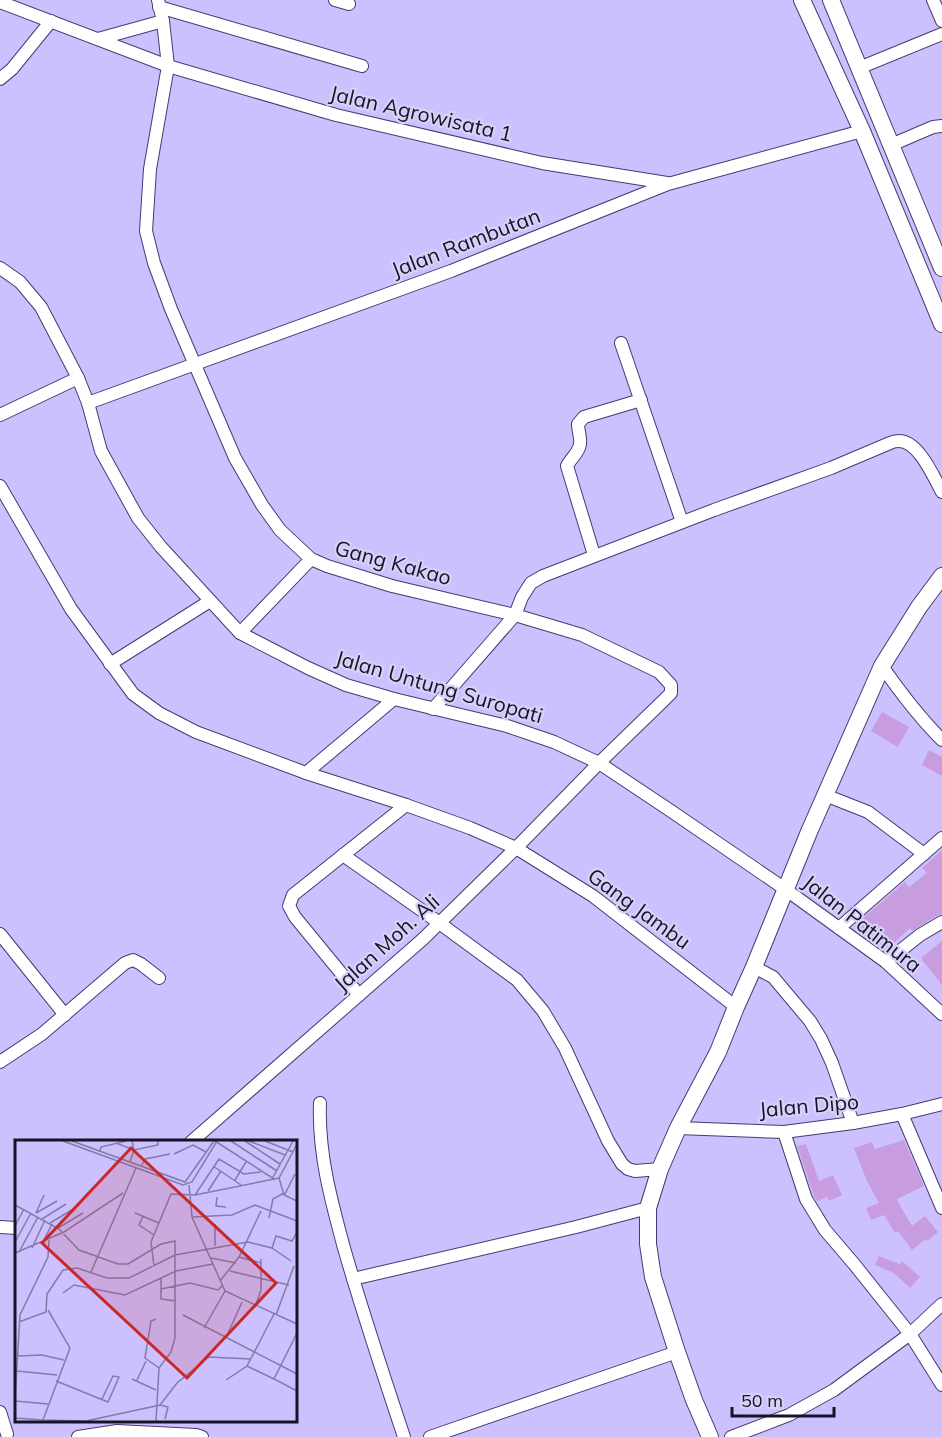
<svg xmlns="http://www.w3.org/2000/svg" width="942" height="1437" viewBox="0 0 942 1437" font-family="Mulish,sans-serif">
	<rect width="100%" height="100%" fill="#ccc0fe"/>
	<!-- building -->
	<g fill="#c79ddf">
		<polygon points="882,712 909,727 898,747 871,731"/>
		<polygon points="929,750 942,757 942,776 922,765"/>
		<polygon points="942,850 942,914 938,915 912,931 910,928 885,951 871,941 855,925 905,882 909,887 927,873 922,868"/>
		<polygon points="942,941 942,985 921,958"/>
		<polygon points="904,1140 924,1186 897,1199 898,1202 912,1226 925,1216 938,1232 927,1241 926,1239 912,1250 898,1231 895,1233 884,1215 871,1220 866,1208 879,1203 867,1181 854,1148 872,1142 875,1149"/>
		<polygon points="806,1144 819,1181 833,1175 842,1195 829,1201 827,1197 817,1201 814,1196 797,1146"/>
		<polygon points="879,1256 900,1264 902,1261 920,1277 910,1288 894,1273 875,1265"/>
	</g>
	<g fill="none" stroke-linecap="round" stroke-linejoin="round">
		<!-- street casing -->
		<g stroke="#473b6e" stroke-width="14">
			<g id="street">
				<polyline points="158,0 163,21 168,66 150,169 146,231 154,263 171,309 235,458 262,505 280,530 311,559 327,566 392,586 515,615 582,635 659,672 671,685 671,693 663,701 599,763 516,848 423,939 191,1142"/>
				<polyline points="335,0 349,4"/>
				<polyline points="933,0 942,21"/>
				<polyline points="0,2 168,66 336,115 542,163 667,183"/>
				<polyline points="159,7 362,66"/>
				<polyline points="98,39 163,21"/>
				<polyline points="859,68 942,34"/>
				<polyline points="0,79 12,69 51,21"/>
				<polyline points="891,145 933,127 942,126"/>
				<polyline points="0,268 20,282 41,307 78,378 88,403 101,451 138,518 161,547 240,633 308,668 346,685 394,699 507,726 554,742 599,763 671,811 785,889 886,962 942,1014"/>
				<polyline points="621,343 682,522"/>
				<polyline points="88,403 451,271 668,184 862,131"/>
				<polyline points="0,415 78,378"/>
				<polyline points="0,486 71,609 133,694 159,713 196,732 306,773 406,805 470,828 516,848 593,896 736,1007"/>
				<path d="M594 555 567 466C570 459 579 453 580 444 581 438 578 430 578 424L584 417 641 400"/>
				<polyline points="240,633 311,559"/>
				<polyline points="110,664 210,601"/>
				<path d="M882 666C900 692 920 718 942 740"/>
				<path d="M433 709 515 615 522 597 531 583 543 576 714 510 831 468 890 443C892 442 897 441 899 441 919 441 934 478 942 492"/>
				<polyline points="306,773 394,699"/>
				<polyline points="825,795 868,812 924,854"/>
				<polyline points="343,855 427,914 517,980 543,1011 565,1048 608,1141 622,1164 628,1169 635,1171 660,1169"/>
				<polyline points="839,928 942,838"/>
				<polyline points="0,934 65,1015"/>
				<polyline points="886,962 920,935 942,922"/>
				<polyline points="754,967 773,977 810,1021 821,1039 832,1063 853,1123"/>
				<polyline points="359,995 295,917 289,906 293,895 406,805"/>
				<polyline points="0,1062 42,1034 125,963 133,960 141,964 159,978"/>
				<path d="M320 1103C318 1153 331 1200 344 1248 362 1311 383 1374 404 1437"/>
				<polyline points="902,1114 942,1208"/>
				<polyline points="678,1128 784,1132 853,1123 902,1114 942,1104"/>
				<polyline points="784,1132 806,1199 825,1230 854,1264 910,1334 942,1385"/>
				<polyline points="0,1227 16,1228"/>
				<polyline points="353,1279 576,1227 648,1208"/>
				<polyline points="0,1412 7,1434"/>
				<polyline points="78,1437 117,1431 196,1435 202,1437"/>
				<polyline points="430,1437 677,1352"/>
				<polyline points="731,1437 789,1415 834,1390 910,1334 942,1304"/>
			</g>
		</g>
		<!-- secondary casing -->
		<g stroke="#473b6e" stroke-width="18">
			<g id="secondary">
				<polyline points="802,0 862,131 942,324"/>
				<polyline points="831,0 942,268"/>
				<polyline points="710,1437 694,1400 677,1352 653,1277 648,1244 648,1208 660,1169 678,1128 718,1052 736,1007 754,967 809,832 882,666 919,607 942,576"/>
			</g>
		</g>
		<!-- street -->
		<use href="#street" stroke="#fff" stroke-width="12"/>
		<!-- secondary -->
		<use href="#secondary" stroke="#fff" stroke-width="16"/>
	</g>
	<g text-anchor="middle" stroke-width="4.5" stroke-linejoin="round" paint-order="stroke">
		<!-- street labels -->
		<g font-size="21" fill="#181329" stroke="#d8d1f7">
			<text transform="translate(421 114) rotate(13)" y="7">Jalan Agrowisata 1</text>
			<text transform="translate(466 243) rotate(-21)" y="7">Jalan Rambutan</text>
			<text transform="translate(393 563) rotate(15)" y="7">Gang Kakao</text>
			<text transform="translate(439 687) rotate(16)" y="7">Jalan Untung Suropati</text>
			<text transform="translate(639 909) rotate(36)" y="7">Gang Jambu</text>
			<text transform="translate(862 924) rotate(38)" y="7">Jalan Patimura</text>
			<text transform="translate(387 943) rotate(-42)" y="7">Jalan Moh. Ali</text>
			<text transform="translate(809 1106) rotate(-5)" y="7">Jalan Dipo</text>
		</g>
	</g>
	<!-- overview -->
	<g transform="translate(15 1140)">
		<rect width="282" height="282" fill="#ccc0fe"/>
		<path fill="none" stroke="#847ba9" stroke-width="1.5" d="M48 1 168 45 177 42 202 1M57 1 170 42 199 1M200 1 259 39M216 1 262 31M230 1 265 24M234 1 270 15M250 1 278 12M101 3 119 10 143 5V1M85 11 86 7 111 1M159 14 178 5 191 12M115 22 119 10 117 1M198 26 226 45M126 27 130 19 155 14M264 38 269 55 282 61M257 39 278 1M220 40 231 22M174 45 177 77 210 151 282 184M193 51 206 31M270 54 280 34M180 55 204 19 229 34 246 32M202 57 201 66 211 67M0 65 44 89 64 110 103 124H113L146 104 160 101V198L156 212 144 228 141 281M21 73 42 61M21 73 29 55M120 73 144 83M128 76 124 85 139 95M178 77 217 75 240 65 282 81M254 78 258 59 269 53M27 79 51 64M35 83 60 68M0 86 9 69M43 88 68 73M0 102 16 73M28 102 37 84M200 106V84M17 108 30 80M257 108 276 121M4 112 23 77M0 113 49 92 108 53M224 117 246 123M196 118 221 123M139 126 136 102 156 54 180 55 264 38 282 4M215 131 274 145M76 132 121 28M146 138V159L161 161M205 141 224 117 246 71M146 149 175 143 203 150 207 146M48 153 59 145 110 155 161 131 198 124M240 167 246 150V119M168 175 282 234M261 175 279 126M141 179 136 181 130 218 144 228M4 182 31 172 32 154 48 130 62 128 92 138H114L160 115 233 102 257 108 261 96 277 101 282 92M189 188 210 151M282 193 259 239 282 251M211 198 227 162M3 216 27 215 49 220M232 226 259 239M2 231 42 235M117 239 141 250M122 240 131 221M211 240 232 226 259 174M41 241 93 262 104 237 98 236 87 259M0 258 5 175 33 117 34 100M0 261 33 264M145 265 153 267 150 279M0 278 28 280 55 208 33 170M28 280 70 281M71 281 145 265 162 243 194 217 236 219"/>
		<path fill="#cc2728" fill-opacity="0.15" stroke="#cc2728" stroke-width="3" d="M116 8 261 143 172 238 27 103Z"/>
		<rect width="282" height="282" fill="none" stroke="#181329" stroke-width="3"/>
	</g>
	<!-- scale -->
	<path d="M732 1407v9h102v-9" fill="none" stroke="#181329" stroke-width="3"/>
	<text x="741" y="1407" font-size="18" fill="#181329" stroke="#d8d1f7" stroke-width="4.5" paint-order="stroke">50 m</text>
</svg>
